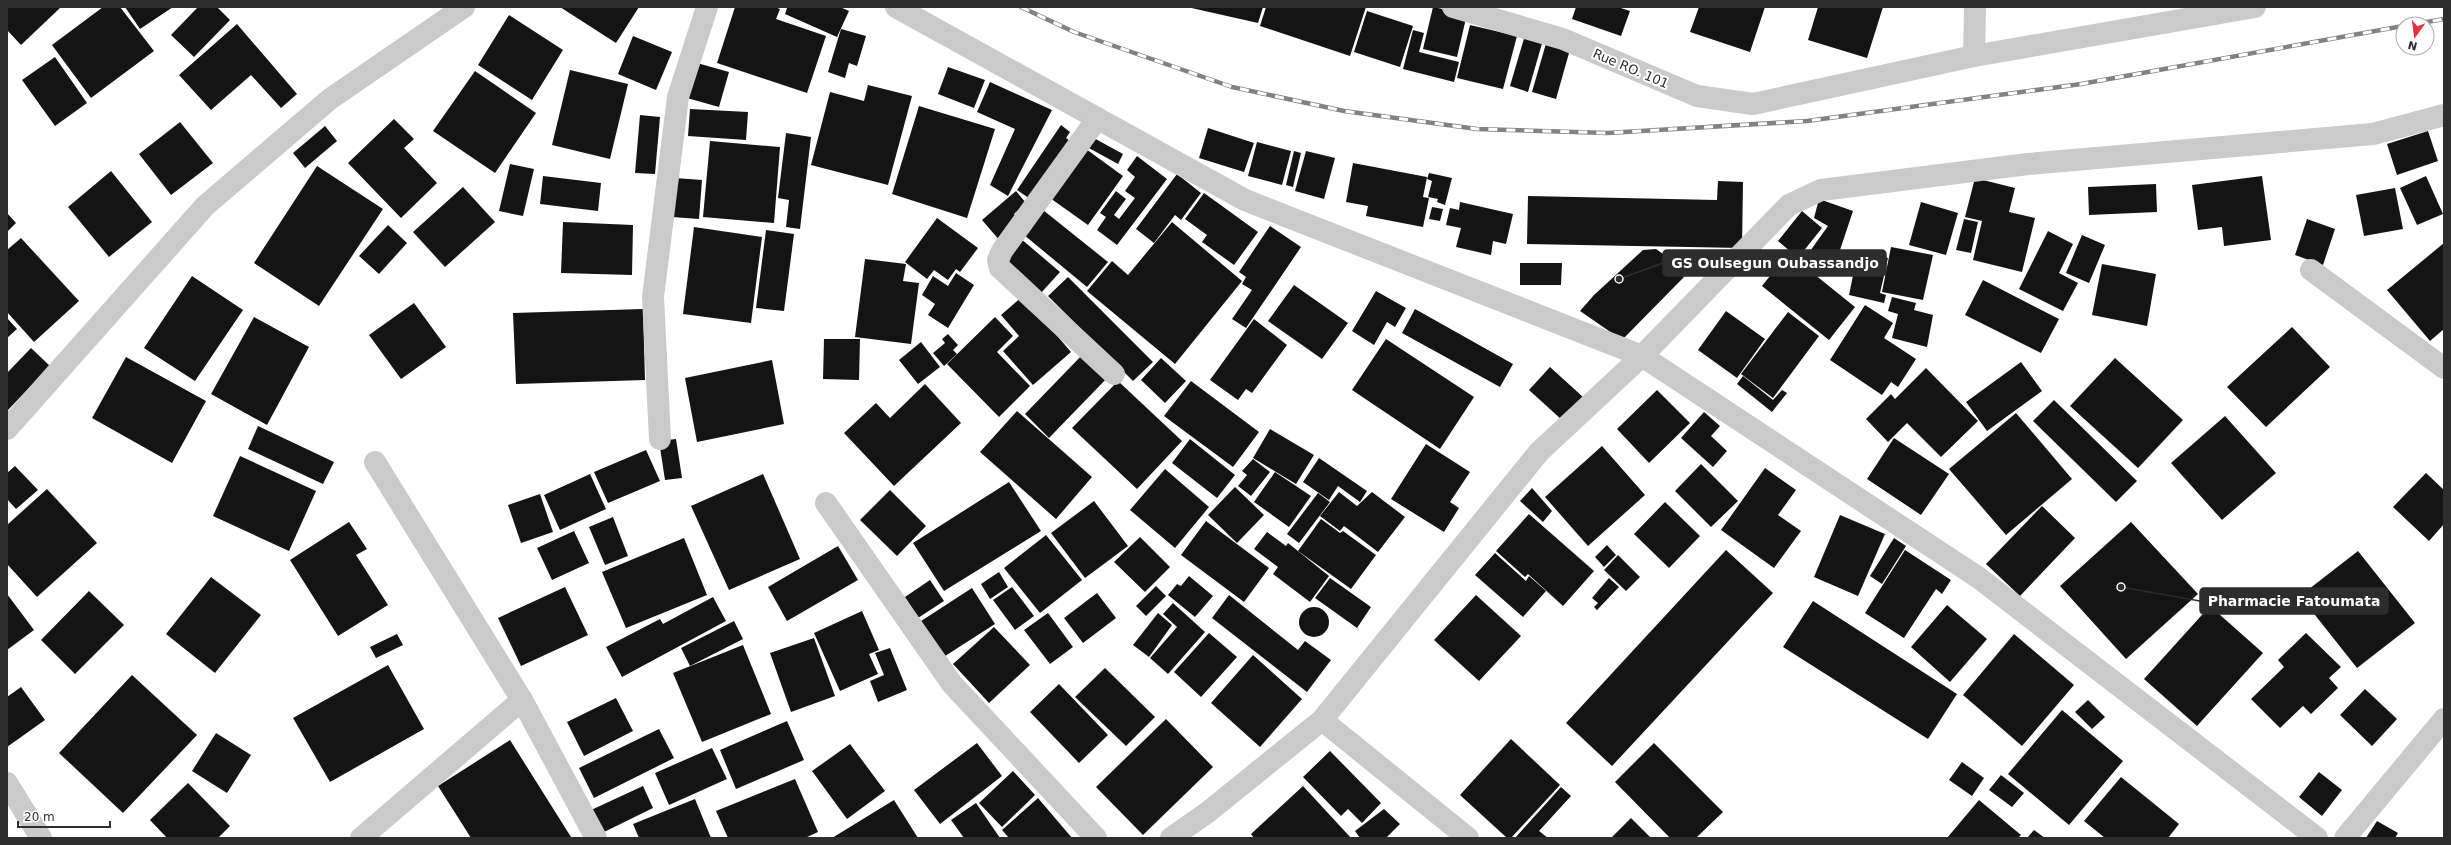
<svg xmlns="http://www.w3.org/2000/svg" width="2451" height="845" viewBox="0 0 2451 845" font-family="'DejaVu Sans',sans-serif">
	<rect width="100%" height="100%" fill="#fff"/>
	<!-- building -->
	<g fill="#141414">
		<polygon points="7,7 58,7 60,8 21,45 7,30"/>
		<polygon points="103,7 120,7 154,51 91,98 52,45"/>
		<polygon points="125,7 173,7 140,29"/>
		<polygon points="198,7 217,7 230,20 194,57 171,35"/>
		<polygon points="560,7 639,7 616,43"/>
		<polygon points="735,7 775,7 780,9 776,19 826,36 807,93 717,63"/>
		<polygon points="784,7 840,7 849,11 837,37 785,14 787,8"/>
		<polygon points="1187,7 1263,7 1258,23"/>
		<polygon points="1266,7 1366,7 1350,56 1260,26"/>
		<polygon points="1433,7 1467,14 1457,57 1423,49"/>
		<polygon points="1576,7 1618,7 1630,11 1621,36 1572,19"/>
		<polygon points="1699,7 1765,7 1750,52 1690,32"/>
		<polygon points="1818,7 1883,7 1867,58 1808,40"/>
		<polygon points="1367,11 1413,26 1400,67 1354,52"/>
		<polygon points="509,15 563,50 532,100 478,65"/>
		<polygon points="237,24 297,94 281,108 251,75 211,110 179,75"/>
		<polygon points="1470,25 1517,36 1503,89 1457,78"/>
		<polygon points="841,29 866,36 857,66 849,63 845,78 828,72"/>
		<polygon points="1413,30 1424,33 1419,52 1459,62 1454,82 1403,69"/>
		<polygon points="1525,35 1543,40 1528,92 1510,86"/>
		<polygon points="633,36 672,52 656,90 618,74"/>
		<polygon points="1547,40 1571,46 1556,99 1532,92"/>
		<polygon points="55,57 87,103 55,126 22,80"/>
		<polygon points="697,63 729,72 719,107 687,98"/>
		<polygon points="948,67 985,80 974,108 938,94"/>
		<polygon points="570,70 628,84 610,159 552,145"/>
		<polygon points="475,71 536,113 495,173 433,131"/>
		<polygon points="990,82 1052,110 1008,196 990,185 1015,129 977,112"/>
		<polygon points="868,85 912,96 888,185 811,165 830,92 864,101"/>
		<polygon points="919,106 995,129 967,218 892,194"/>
		<polygon points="690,109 748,112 746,140 688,136"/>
		<polygon points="640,115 660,117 655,174 635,173"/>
		<polygon points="394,119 414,139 404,148 437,183 401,218 348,163"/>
		<polygon points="180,122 213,163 171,195 139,154"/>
		<polygon points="1061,125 1070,132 1066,138 1076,145 1036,203 1017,190"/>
		<polygon points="325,126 337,141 305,168 293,153"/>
		<polygon points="1208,128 1254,143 1244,172 1199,158"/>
		<polygon points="2428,131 2438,161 2397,175 2387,144"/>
		<polygon points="786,133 811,137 800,229 786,227 789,200 778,198"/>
		<polygon points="1092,137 1123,154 1118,164 1087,147"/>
		<polygon points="710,141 780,147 774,223 703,217"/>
		<polygon points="1257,142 1291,151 1282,185 1248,176"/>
		<polygon points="1086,149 1123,176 1088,225 1050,198"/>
		<polygon points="1294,151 1301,153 1293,187 1286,185"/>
		<polygon points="1306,151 1335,158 1324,199 1295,191"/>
		<polygon points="1137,156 1167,179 1117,245 1097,230 1106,217 1100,213 1116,191 1126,199 1114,215 1119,219 1135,198 1125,191 1135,177 1127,170"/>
		<polygon points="1353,163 1427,177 1423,197 1429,198 1423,227 1366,216 1368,206 1346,202"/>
		<polygon points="510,164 534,169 523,216 499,211"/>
		<polygon points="317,166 383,209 319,306 254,263"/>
		<polygon points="111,171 152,222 109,257 68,207"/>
		<polygon points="1429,173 1452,178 1445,205 1437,202 1438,199 1428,197 1432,181 1427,179"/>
		<polygon points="1177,174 1201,193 1181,220 1175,215 1154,243 1136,229"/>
		<polygon points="543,176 601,183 598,211 540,204"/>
		<polygon points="2262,176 2271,240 2224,246 2222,227 2198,230 2192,185"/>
		<polygon points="2426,176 2443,214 2417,225 2400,188"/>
		<polygon points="675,178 702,180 699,219 672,217"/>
		<polygon points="1975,178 2015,188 2009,212 2035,218 2022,272 1973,260 1982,221 1965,217"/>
		<polygon points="1718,181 1743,182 1742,248 1527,244 1528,196 1717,200"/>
		<polygon points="2156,184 2157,212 2089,215 2088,187"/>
		<polygon points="463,187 495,222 445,267 413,232"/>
		<polygon points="2395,188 2403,229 2364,236 2356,195"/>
		<polygon points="1016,191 1026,203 1014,214 1022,223 1001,242 982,220"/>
		<polygon points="1204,193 1258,232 1234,265 1202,242 1207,235 1185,219"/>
		<polygon points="1819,199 1853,211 1832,274 1803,261 1828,226 1814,218"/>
		<polygon points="1460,202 1513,214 1506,244 1493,241 1491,255 1456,247 1461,228 1446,225 1450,208 1459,210"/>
		<polygon points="1921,202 1958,213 1946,255 1909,245"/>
		<polygon points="1038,206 1108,262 1087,287 1018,230"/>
		<polygon points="1432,207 1443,209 1440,221 1429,219"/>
		<polygon points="1802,211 1822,228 1798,258 1778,241"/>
		<polygon points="7,213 16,223 7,232"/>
		<polygon points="937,218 978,248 960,272 956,269 948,280 934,270 927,279 905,262"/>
		<polygon points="1964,219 1978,222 1971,253 1956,250"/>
		<polygon points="2307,219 2335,229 2323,265 2295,255"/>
		<polygon points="563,222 633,225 632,275 561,273"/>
		<polygon points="1172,222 1242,281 1175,364 1087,291 1112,261 1128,275"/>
		<polygon points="388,225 407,243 379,274 359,256"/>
		<polygon points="1270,226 1301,247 1246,328 1232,319 1252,290 1242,284 1246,277 1239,272"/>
		<polygon points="694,227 762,237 751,323 683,314"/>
		<polygon points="766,230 794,234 784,311 756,308"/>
		<polygon points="2048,231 2073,244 2059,273 2078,283 2063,311 2019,289"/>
		<polygon points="2082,235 2105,245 2089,283 2066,273"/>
		<polygon points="21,238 79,301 34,342 7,312 7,250"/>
		<polygon points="1020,238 1060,272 1040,294 1001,260"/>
		<polygon points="2444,243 2444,329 2430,341 2387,290"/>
		<polygon points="1891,247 1933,255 1923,300 1882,292"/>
		<polygon points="1656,249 1673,261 1684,277 1622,340 1580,311 1594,295 1643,250"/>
		<polygon points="1858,251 1888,258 1880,293 1886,295 1884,303 1849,295"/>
		<polygon points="1788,253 1855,307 1829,340 1762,286"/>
		<polygon points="865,259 906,264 903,281 919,283 911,344 855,337"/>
		<polygon points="1520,263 1562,263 1561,285 1520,285"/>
		<polygon points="2102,264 2156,274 2147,326 2092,315"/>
		<polygon points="956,273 974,285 948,328 928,315 935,304 922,295 933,276 948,286"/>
		<polygon points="192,276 243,310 195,381 144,348"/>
		<polygon points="1068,277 1153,362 1133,381 1048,296"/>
		<polygon points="1983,280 2059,319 2041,353 1965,315"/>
		<polygon points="1294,285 1348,323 1322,359 1268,321"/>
		<polygon points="1376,291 1406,308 1395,327 1387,322 1374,345 1352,331"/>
		<polygon points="1023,296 1071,352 1033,385 1003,351 1019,336 1001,315"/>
		<polygon points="1892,297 1916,303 1914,310 1933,315 1927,347 1892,338 1898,314 1888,311"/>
		<polygon points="414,303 446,347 401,379 369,335"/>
		<polygon points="1865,305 1893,323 1884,338 1916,359 1898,387 1891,382 1882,395 1830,360"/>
		<polygon points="643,309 645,380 516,384 513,313"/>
		<polygon points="1415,309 1513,364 1500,387 1402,333"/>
		<polygon points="1726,311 1765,339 1737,378 1698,350"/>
		<polygon points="1788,312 1819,336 1773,398 1741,374"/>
		<polygon points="254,317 309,347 267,425 211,394"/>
		<polygon points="995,317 1013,336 997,352 1030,386 999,417 947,364"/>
		<polygon points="7,318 17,329 7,338"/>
		<polygon points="1254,319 1287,345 1252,393 1246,389 1238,400 1210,380"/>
		<polygon points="2292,327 2330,367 2266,427 2227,387"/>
		<polygon points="948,334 958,345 953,350 957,354 944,366 933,353 945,343 942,339"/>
		<polygon points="824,339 860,339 859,380 823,379"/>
		<polygon points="1386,339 1474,397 1440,449 1352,390"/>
		<polygon points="921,342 940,367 918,384 899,360"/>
		<polygon points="31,348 50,366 7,411 7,373"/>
		<polygon points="1085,352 1110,375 1049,438 1025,414"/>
		<polygon points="126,357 206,401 172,463 92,418"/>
		<polygon points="1161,358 1186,381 1165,403 1141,380"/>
		<polygon points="2115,358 2183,420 2138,468 2070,406"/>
		<polygon points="772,360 784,424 697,442 685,378"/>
		<polygon points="2021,362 2042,391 1987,431 1966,402"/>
		<polygon points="1550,367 1583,397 1562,420 1529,390"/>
		<polygon points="1926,368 1978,421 1941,457 1907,423 1888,442 1866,419 1891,394 1895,399"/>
		<polygon points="1743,376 1773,400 1782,390 1787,393 1772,412 1737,384"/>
		<polygon points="1118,381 1182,441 1137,489 1072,428"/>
		<polygon points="1191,381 1259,432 1233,467 1164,416"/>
		<polygon points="925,384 961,423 894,486 844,433 876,403 890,418"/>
		<polygon points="1657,390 1690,423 1649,463 1617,429"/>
		<polygon points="2054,400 2137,481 2116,502 2033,421"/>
		<polygon points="1017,411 1092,477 1056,519 980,452"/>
		<polygon points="1704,412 1720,426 1711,436 1727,451 1713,467 1681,438"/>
		<polygon points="2016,413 2072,479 2006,535 1949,469"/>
		<polygon points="2225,416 2276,473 2222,520 2171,463"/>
		<polygon points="258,426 334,462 323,484 248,449"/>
		<polygon points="1270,429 1314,455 1296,484 1253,458"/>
		<polygon points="1894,438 1949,474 1921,515 1867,479"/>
		<polygon points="676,439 682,478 665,480 659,441"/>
		<polygon points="1190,439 1235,475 1217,498 1172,463"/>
		<polygon points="1426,444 1470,472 1450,502 1459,508 1444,532 1391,499"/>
		<polygon points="1602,446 1645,495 1588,546 1545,497"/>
		<polygon points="646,450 660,481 608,503 594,472"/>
		<polygon points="240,456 316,491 289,551 213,516"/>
		<polygon points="1319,458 1367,491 1360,502 1338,486 1329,500 1303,482"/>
		<polygon points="1253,459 1270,472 1251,496 1238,486 1247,475 1242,471"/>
		<polygon points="1701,464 1738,501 1711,527 1675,491"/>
		<polygon points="15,466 38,490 16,509 7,499 7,473"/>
		<polygon points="1765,468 1796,490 1778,515 1801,531 1774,568 1721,530"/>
		<polygon points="1165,469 1209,507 1175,548 1130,510"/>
		<polygon points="1275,472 1311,496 1289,527 1254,502"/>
		<polygon points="2426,473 2444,490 2444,524 2429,541 2393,507"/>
		<polygon points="590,474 606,509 560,530 544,495"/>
		<polygon points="763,474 800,559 729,590 691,506"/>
		<polygon points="1009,482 1041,531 944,591 913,543"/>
		<polygon points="1235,487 1264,515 1237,543 1208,515"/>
		<polygon points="1532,488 1552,511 1543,522 1520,501"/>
		<polygon points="47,489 97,543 37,597 7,564 7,525"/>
		<polygon points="890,490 926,526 897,556 860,520"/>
		<polygon points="1339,492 1357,506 1372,492 1405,517 1378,552 1344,526 1340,531 1320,516"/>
		<polygon points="1318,493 1330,502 1299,543 1287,534"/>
		<polygon points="540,494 553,532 521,543 508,505"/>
		<polygon points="1094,501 1128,546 1085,578 1051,533"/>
		<polygon points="1665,502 1700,536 1669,568 1634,534"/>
		<polygon points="2042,506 2075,538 2020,596 1986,564"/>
		<polygon points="1529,514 1594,571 1563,606 1528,574 1525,577 1496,551"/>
		<polygon points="1840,515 1885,534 1858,596 1814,577"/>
		<polygon points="613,517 628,556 605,565 589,527"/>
		<polygon points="1321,519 1340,533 1343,531 1376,555 1351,589 1298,551"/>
		<polygon points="1206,521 1269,568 1244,602 1181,555"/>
		<polygon points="349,522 367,549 356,555 388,605 338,636 290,560"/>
		<polygon points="2131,522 2198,594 2126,659 2060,586"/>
		<polygon points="574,531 589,563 552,580 537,548"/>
		<polygon points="1267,532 1286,546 1288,543 1329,576 1310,602 1273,574 1278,567 1254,549"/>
		<polygon points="1046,535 1082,580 1040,613 1004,568"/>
		<polygon points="1140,537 1170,567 1145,592 1114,562"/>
		<polygon points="684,538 707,595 626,628 602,572"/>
		<polygon points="1894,538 1906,546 1882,584 1870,576"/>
		<polygon points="1607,545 1616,555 1604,567 1595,557"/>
		<polygon points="838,546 858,580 787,621 768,587"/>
		<polygon points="1726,550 1773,593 1612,766 1566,723"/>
		<polygon points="1905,550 1951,580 1942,594 1936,589 1904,638 1865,613"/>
		<polygon points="2358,551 2415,623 2357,668 2300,596"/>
		<polygon points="1495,553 1526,581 1529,576 1546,591 1523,617 1475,575"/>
		<polygon points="1618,555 1640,577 1626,591 1604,570"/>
		<polygon points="999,572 1008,587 990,599 981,584"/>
		<polygon points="1189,576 1213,596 1195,617 1168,595 1177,584 1181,586"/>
		<polygon points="211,577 261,615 215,673 166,634"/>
		<polygon points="1330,578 1371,607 1357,628 1315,598"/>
		<polygon points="1609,578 1619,587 1597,610 1594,607 1598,603 1592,598"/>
		<polygon points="930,580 944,601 918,618 905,597"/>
		<polygon points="1156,586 1166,596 1146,616 1136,606"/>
		<polygon points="565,587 588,635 521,666 498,618"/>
		<polygon points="1012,587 1034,616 1015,630 993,600"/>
		<polygon points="972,588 995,624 942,658 918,623"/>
		<polygon points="89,591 124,625 75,674 41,640"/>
		<polygon points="1097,593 1116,618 1083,643 1064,618"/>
		<polygon points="7,594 34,630 7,650"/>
		<polygon points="1229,595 1298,650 1305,641 1331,660 1307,692 1212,618"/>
		<polygon points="1476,595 1521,636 1479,681 1434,640"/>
		<polygon points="713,597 726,621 622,677 606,647 660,619 663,624"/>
		<polygon points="1813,601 1957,694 1928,739 1783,647"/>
		<polygon points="1173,603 1205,632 1168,674 1150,658 1177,627 1163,614"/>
		<polygon points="1947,605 1987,639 1950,682 1911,647"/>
		<polygon points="2210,606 2263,653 2197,726 2144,679"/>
		<circle cx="1314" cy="622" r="15"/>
		<polygon points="862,611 879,650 869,654 878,674 840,691 814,633"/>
		<polygon points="1048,613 1073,647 1050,664 1024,630"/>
		<polygon points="1158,613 1172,625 1149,657 1133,645"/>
		<polygon points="734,621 743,639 690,666 681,648"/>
		<polygon points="994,627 1030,665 989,703 953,664"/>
		<polygon points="1209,633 1237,657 1201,697 1174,672"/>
		<polygon points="2306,633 2341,667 2329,678 2338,688 2311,714 2303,706 2280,728 2251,699 2284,667 2278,660"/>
		<polygon points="397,634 403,645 376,658 370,647"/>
		<polygon points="2014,634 2074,685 2022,746 1963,695"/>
		<polygon points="814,638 835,696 791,712 770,653"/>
		<polygon points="743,645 771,714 702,742 673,673"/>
		<polygon points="890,648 907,690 878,702 870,681 884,675 875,653"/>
		<polygon points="1253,655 1302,699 1260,747 1211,703"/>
		<polygon points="388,665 424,729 330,782 293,718"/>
		<polygon points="1105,668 1155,717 1126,746 1075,697"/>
		<polygon points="132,675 197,735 123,813 59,753"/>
		<polygon points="1059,684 1108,735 1079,763 1030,712"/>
		<polygon points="21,687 45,720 7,747 7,697"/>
		<polygon points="2365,689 2397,719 2372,746 2340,715"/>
		<polygon points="616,698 633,731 584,756 567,722"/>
		<polygon points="2088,700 2105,717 2092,729 2075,712"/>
		<polygon points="2062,710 2123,761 2069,825 2008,774"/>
		<polygon points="1166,719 1213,767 1143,835 1096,787"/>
		<polygon points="787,721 804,760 736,789 720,750"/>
		<polygon points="659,729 674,758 594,798 579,768"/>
		<polygon points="216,733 251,755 227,793 192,771"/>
		<polygon points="1511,739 1560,785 1511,838 1507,838 1460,795"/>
		<polygon points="510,740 571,837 569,838 471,838 438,786"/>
		<polygon points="977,743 1002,776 940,824 914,790"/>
		<polygon points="1654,743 1723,812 1696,838 1670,838 1615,782"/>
		<polygon points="850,744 885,791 847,819 812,771"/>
		<polygon points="712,748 727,779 669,805 655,773"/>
		<polygon points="1330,751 1381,803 1362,823 1348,809 1341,816 1303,777"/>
		<polygon points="1962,762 1984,778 1972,796 1949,780"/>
		<polygon points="1013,771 1035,795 1002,827 979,803"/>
		<polygon points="2319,772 2342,790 2322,816 2299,797"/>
		<polygon points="2001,775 2024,793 2012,807 1989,790"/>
		<polygon points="2121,777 2179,824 2168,838 2105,838 2084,821"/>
		<polygon points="795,779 818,832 805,838 728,838 716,811"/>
		<polygon points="188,783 230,826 218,838 167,838 150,820"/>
		<polygon points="643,786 653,808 600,834 589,811"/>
		<polygon points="1303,786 1351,838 1254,838 1251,834"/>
		<polygon points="1561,787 1571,796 1539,831 1548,838 1515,838"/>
		<polygon points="1038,798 1072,838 1009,838 1002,830"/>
		<polygon points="695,799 711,838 639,838 633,824"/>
		<polygon points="894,800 918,838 832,838"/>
		<polygon points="1979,800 2021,835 2018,838 1947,838"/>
		<polygon points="976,803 1000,838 964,838 951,820"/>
		<polygon points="1384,809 1400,824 1386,838 1360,838 1355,831"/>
		<polygon points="1631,818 1651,838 1611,838"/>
		<polygon points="2377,821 2398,833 2395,838 2366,838"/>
		<polygon points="2034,830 2045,838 2027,838"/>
	</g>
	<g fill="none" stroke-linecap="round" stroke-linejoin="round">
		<!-- minor -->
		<g stroke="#cacaca" stroke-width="22">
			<polyline points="896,7 1245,200 1642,356 1979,578 2317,838"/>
			<polyline points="1453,7 1563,39 1697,96 1753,104 1974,56 1975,7"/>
			<polyline points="1974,56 2255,7"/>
			<polyline points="1097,119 1002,251 998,260 1000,268 1114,374"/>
			<polyline points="2311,270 2444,368"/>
			<polyline points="7,429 205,206 330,99 464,7"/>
			<polyline points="660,439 653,297 678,97 707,7"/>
			<polyline points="375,462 522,700 596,838"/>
			<polyline points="826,503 952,684 1096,838"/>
			<polyline points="1322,720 1468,838"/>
			<polyline points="7,783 41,838"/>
			<polyline points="361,838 522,700"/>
			<polyline points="1171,838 1208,812 1322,720 1539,452 1642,356 1789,205 1821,190 2028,164 2373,134 2444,115"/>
			<polyline points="2345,838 2444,719"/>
		</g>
		<!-- rail casing -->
		<g stroke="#828282" stroke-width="4.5">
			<g id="rail">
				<polyline points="1021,7 1074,32 1232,87 1344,111 1477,129 1608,133 1807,121 2081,84 2403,26"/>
				<polyline points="2415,24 2444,19"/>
			</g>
		</g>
		<!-- rail -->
		<use href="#rail" stroke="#fff" stroke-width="3" stroke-dasharray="9" stroke-linecap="butt"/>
	</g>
	<g text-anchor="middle" stroke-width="4" stroke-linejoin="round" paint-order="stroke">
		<!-- street labels -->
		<g font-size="13" fill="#2d2d2d" stroke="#fff">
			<text transform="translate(1631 68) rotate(23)" y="5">Rue RO. 101</text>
		</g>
	</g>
	<!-- callouts -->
	<path fill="none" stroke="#2d2d2d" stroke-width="1.5" d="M1619 279L1663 263M2121 587L2200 601"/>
	<g fill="#2d2d2d" stroke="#fff" stroke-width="1.5">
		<circle cx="1619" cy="279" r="4"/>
		<circle cx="2121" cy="587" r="4"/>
	</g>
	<g fill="#2d2d2d" stroke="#2d2d2d" stroke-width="1.5">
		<rect x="1663" y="250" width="223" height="26" rx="4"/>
		<rect x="2200" y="588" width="188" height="26" rx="4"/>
	</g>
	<g font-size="14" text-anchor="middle" font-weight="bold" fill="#fff">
		<text x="1775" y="268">GS Oulsegun Oubassandjo</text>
		<text x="2294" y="606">Pharmacie Fatoumata</text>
	</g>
	<!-- border -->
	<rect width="2451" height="845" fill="none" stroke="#2d2d2d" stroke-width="16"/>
	<!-- north arrow -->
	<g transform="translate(2415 36) rotate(194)"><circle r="19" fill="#ffffff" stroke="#ababab"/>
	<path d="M0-3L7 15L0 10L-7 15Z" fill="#de343d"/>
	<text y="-6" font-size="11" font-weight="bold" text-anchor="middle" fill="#2d2d2d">N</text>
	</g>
	<!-- scale -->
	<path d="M18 821v6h92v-6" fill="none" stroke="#2d2d2d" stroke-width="2"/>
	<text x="24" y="821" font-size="12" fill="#2d2d2d" stroke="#ffffff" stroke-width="3" paint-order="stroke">20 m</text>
</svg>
